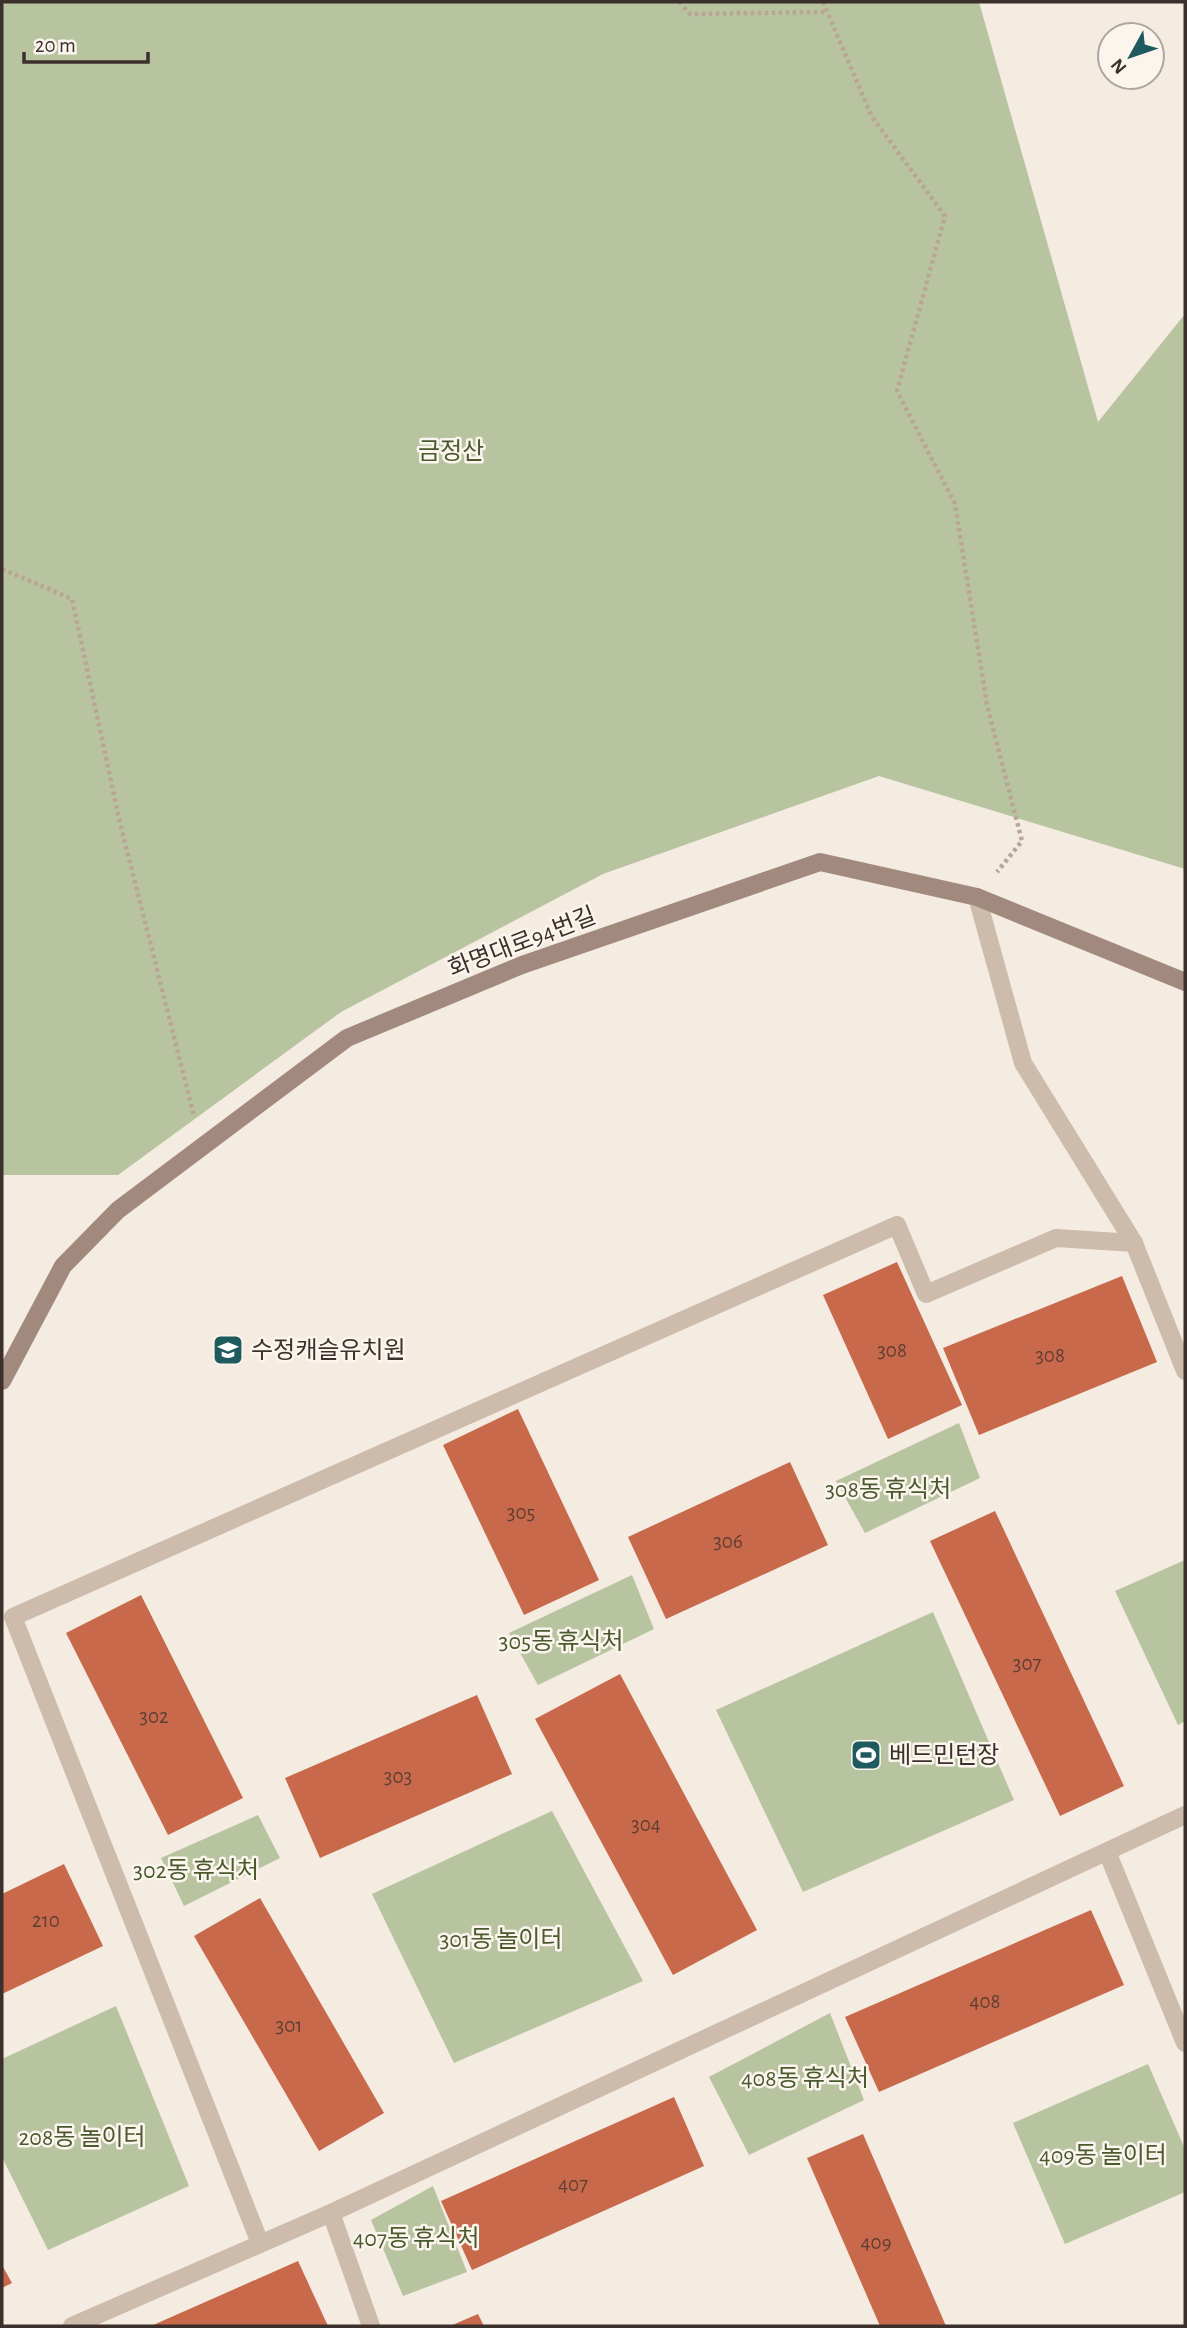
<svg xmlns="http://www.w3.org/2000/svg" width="1187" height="2328" viewBox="0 0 1187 2328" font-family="'Alegreya Sans','Noto Sans KR',sans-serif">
	<rect width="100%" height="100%" fill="#f4ebe1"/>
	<!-- green -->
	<g fill="#b8c4a0">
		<polygon points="2,2 979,2 1098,422 1185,314 1185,869 879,776 603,874 341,1012 118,1175 2,1175"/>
		<polygon points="959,1423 980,1478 865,1533 836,1481"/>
		<polygon points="1185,1560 1185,1721 1178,1725 1115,1591"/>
		<polygon points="632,1575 654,1629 538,1685 509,1633"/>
		<polygon points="933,1612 1014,1800 803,1892 716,1710"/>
		<polygon points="552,1811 643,1981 454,2063 372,1894"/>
		<polygon points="258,1815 280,1858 184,1906 161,1858"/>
		<polygon points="116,2006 189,2186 48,2250 2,2157 2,2059"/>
		<polygon points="830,2013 864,2100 749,2155 709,2077"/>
		<polygon points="1148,2064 1185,2149 1185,2192 1065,2244 1013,2123"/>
		<polygon points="433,2186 467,2272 403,2296 371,2220"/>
	</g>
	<!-- building -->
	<g fill="#c8694b">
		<polygon points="897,1262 962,1405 888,1439 823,1295"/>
		<polygon points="1122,1276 1157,1362 979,1435 943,1348"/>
		<polygon points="518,1409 599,1580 524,1615 443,1445"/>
		<polygon points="790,1462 828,1545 666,1619 628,1537"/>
		<polygon points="995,1511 1124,1786 1060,1816 930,1541"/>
		<polygon points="141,1595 243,1798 168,1835 66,1633"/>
		<polygon points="620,1674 757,1930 673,1975 535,1719"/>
		<polygon points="477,1695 512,1774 320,1858 285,1778"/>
		<polygon points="64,1864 103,1946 2,1994 2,1894"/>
		<polygon points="260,1898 384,2113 319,2151 194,1936"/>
		<polygon points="1091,1910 1124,1985 879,2092 845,2017"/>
		<polygon points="674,2097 704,2166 472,2270 441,2201"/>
		<polygon points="863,2134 946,2326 880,2326 807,2158"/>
		<polygon points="298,2261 328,2326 151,2326"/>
		<polygon points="2,2265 12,2283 2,2288"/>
		<polygon points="478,2314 484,2326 450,2326"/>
	</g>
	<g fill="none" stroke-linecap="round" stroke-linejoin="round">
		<!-- path -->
		<g stroke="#b9a596" stroke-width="4.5" stroke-dasharray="3.5 3.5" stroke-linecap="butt">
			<polyline points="679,2 690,14 827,12"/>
			<polyline points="823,2 872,117 945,216 897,391 955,504 987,705 1022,841 997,872"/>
			<polyline points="2,569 72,599 120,823 194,1116"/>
		</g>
		<!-- street -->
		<g stroke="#cdbbac" stroke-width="18">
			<polyline points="977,897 1023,1063 1134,1243 1185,1371"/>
			<polyline points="1108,1854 1185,2043"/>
			<polyline points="331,2213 371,2326"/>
			<polyline points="260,2243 13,1617 897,1225 926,1294 1056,1238 1134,1243"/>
			<polyline points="72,2326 331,2213 1185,1815"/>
		</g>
		<!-- secondary -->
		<polyline stroke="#a18a7d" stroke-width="18" points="2,1381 63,1266 118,1210 347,1038 522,965 820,862 977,897 1185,982"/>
	</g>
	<!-- icons -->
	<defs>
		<g id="school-square" transform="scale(1.575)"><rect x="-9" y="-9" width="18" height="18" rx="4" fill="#1f5a5e" stroke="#fbf5ee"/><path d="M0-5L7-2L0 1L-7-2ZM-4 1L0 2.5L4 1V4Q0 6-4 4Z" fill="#fff"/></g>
		<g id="stadium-square" transform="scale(1.575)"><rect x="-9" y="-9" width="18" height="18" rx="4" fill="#1f5a5e" stroke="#fbf5ee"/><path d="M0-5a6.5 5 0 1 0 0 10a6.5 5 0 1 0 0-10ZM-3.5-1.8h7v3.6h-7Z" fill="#fff"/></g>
	</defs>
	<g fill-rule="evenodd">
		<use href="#school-square" x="228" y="1350"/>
		<use href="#stadium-square" x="866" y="1755"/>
	</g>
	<g text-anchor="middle" stroke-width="5" stroke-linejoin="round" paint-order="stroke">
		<!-- number labels -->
		<g font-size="21" fill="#5e3e33">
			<text x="892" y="1357">308</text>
			<text x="1050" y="1362">308</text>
			<text x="521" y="1519">305</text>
			<text x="728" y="1548">306</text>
			<text x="1027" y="1670">307</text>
			<text x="154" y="1723">302</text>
			<text x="398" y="1783">303</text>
			<text x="646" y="1831">304</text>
			<text x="46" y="1927">210</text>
			<text x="985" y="2008">408</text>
			<text x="289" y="2032">301</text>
			<text x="573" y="2191">407</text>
			<text x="876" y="2249">409</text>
		</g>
		<!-- park labels -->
		<g font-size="24" fill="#4a5a2e" stroke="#fbf5ee">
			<text x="451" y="459">금정산</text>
			<text x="888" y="1497">308동 휴식처</text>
			<text x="561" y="1649">305동 휴식처</text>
			<text x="196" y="1878">302동 휴식처</text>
			<text x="501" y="1947">301동 놀이터</text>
			<text x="805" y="2086">408동 휴식처</text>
			<text x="82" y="2145">208동 놀이터</text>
			<text x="1103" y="2163">409동 놀이터</text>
			<text x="416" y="2246">407동 휴식처</text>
		</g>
		<!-- street labels -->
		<g font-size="24" fill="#3b302b" stroke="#fbf5ee">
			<text transform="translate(522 942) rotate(-21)" y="8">화명대로94번길</text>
		</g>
		<!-- poi labels -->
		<g font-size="24" fill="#3b302b" stroke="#fbf5ee" text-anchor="start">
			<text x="251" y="1358">수정캐슬유치원</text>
			<text x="889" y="1763">베드민턴장</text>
		</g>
	</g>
	<!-- border -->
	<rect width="1187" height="2328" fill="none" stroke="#3b302b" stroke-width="7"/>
	<!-- north arrow -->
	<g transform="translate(1131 56) rotate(230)"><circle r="33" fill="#fbf5ee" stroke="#aea6a0" stroke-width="2"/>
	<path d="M0-5L12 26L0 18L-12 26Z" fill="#1f5a5e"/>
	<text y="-10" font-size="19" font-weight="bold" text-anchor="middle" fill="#3b302b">N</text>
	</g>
	<!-- scale -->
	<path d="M24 52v10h124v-10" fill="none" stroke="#3b302b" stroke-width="3.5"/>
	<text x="35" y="52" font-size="21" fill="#3b302b" stroke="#fbf5ee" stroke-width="5" paint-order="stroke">20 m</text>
</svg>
